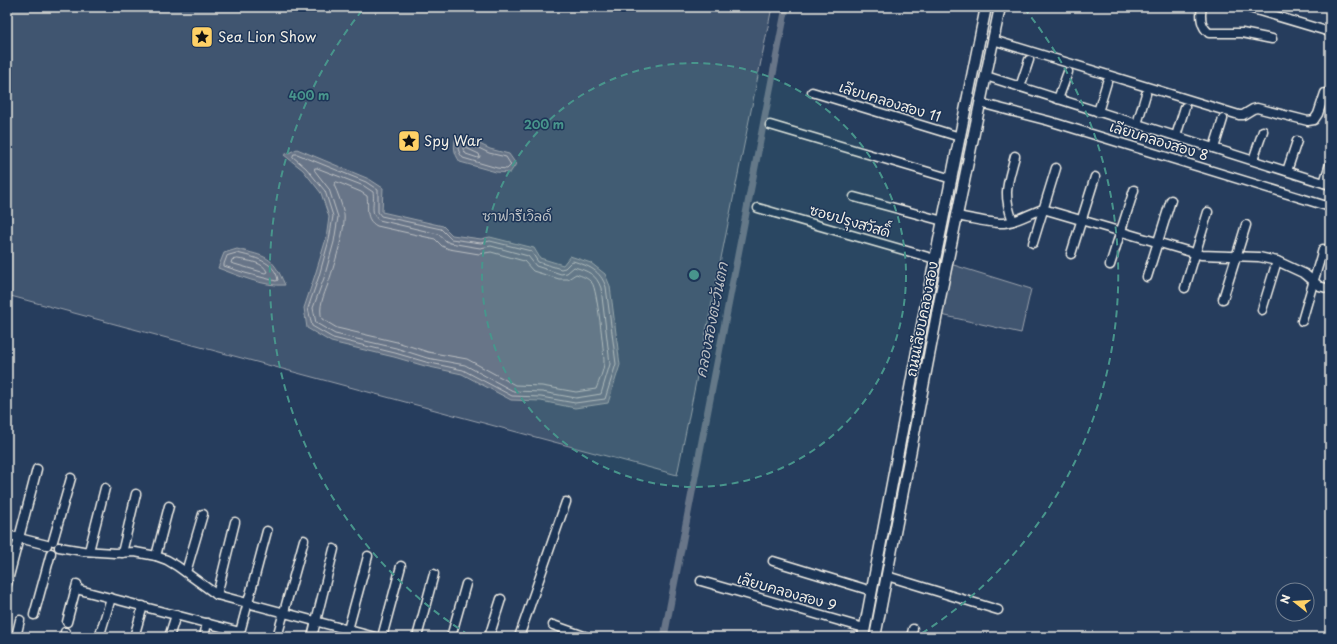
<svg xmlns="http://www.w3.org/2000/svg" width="1337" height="644" viewBox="0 0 1337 644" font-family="'Playpen Sans','Playpen Sans Thai',sans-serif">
	<rect width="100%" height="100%" fill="#263d5d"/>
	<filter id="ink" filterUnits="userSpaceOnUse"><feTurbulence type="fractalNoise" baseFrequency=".025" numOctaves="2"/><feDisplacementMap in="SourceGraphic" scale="8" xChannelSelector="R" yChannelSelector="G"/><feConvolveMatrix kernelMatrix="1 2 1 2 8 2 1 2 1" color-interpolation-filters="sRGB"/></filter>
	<g filter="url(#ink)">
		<!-- green -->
		<g fill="#40546f" stroke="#9aa2ac">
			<polygon points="7,7 772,7 677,475 7,295"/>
			<polygon points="947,263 1031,289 1021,333 937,314"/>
		</g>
		<!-- water -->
		<g fill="#677588" stroke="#9fa7ae">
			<path d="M456 137 467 138 490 149 509 154 516 164 510 173 496 172 460 162C454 153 453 147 456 137Z"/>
			<polygon points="297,149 369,179 383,188 382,212 443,226 452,235 481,239 490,237 534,248 540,258 563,265 570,256 591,263 605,274 610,286 620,365 608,403 575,408 541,401 511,400 462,374 425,366 394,357 331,342 307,328 304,308 315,275 326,239 329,217 321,193 303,170 284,155"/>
			<path d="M237 249C267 257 272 255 285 285 264 287 237 275 218 268L224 253Z"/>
		</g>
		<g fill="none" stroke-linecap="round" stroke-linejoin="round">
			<!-- shore -->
			<g stroke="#bcbfc2" stroke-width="1">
				<path d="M459 141 466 142 489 153 506 157 511 165 507 169 497 168 463 158C459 153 456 147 459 141Z"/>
				<polygon points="464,147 479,154 480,157 478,158 466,154 463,149"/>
				<path d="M294 154H297L366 182 378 190V212L381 216 441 229 451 239 481 243 490 241 531 251 538 262 561 269 565 268 571 262 573 261C589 266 600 270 606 287L616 364 605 399 575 403 541 397 512 396 463 370 426 362 395 353 333 338 312 326 308 308 319 276 329 240 333 216 325 191 306 168 293 157Z"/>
				<path d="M315 168H317L364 186 373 192C375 202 369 214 379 220L438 234 446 241 450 243 480 248 491 246 528 256 536 266 561 274 567 273 574 267C588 271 596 274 601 288L610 364 601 394 576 398 542 392 513 391 465 365 427 358 396 348 335 334 316 323 313 308 324 278 334 242 338 217 329 189 315 171Z"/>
				<path d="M337 182 361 192 367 196C369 208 364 219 377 226L435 239 442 246 449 249 479 254 491 252 524 261 533 271 559 279H568L576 274C582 276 588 278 592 283 597 288 604 352 604 362 604 370 599 381 596 389L576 392 542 386 515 385 467 359 428 352 397 342 337 328 322 319C318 307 324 295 328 284 333 269 346 229 344 214 342 205 338 193 334 185L335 183Z"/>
				<path d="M237 253C253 257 275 261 278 280L276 281 245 273 224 266V264L227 256Z"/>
				<path d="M238 259C248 261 264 262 267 272L265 273 231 263 232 260Z"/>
			</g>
			<!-- canal -->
			<polyline stroke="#677588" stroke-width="7" points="664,637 786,7"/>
			<!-- minor casing -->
			<g stroke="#f4f1e8" stroke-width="11">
				<g id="minor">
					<path d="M1202 7C1200 16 1201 27 1209 33H1242L1272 39"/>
					<polyline points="1246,7 1330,32"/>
					<polyline points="993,40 1239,115 1243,115 1253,109 1257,108 1308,121 1314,120 1318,114 1325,93"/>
					<polyline points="986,76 1330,185"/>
					<polyline points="1020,87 1029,60"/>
					<polyline points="812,92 960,137"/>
					<polyline points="1058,99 1068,72"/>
					<polyline points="980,103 1049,121 1330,207"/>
					<polyline points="1098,112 1107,82"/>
					<polyline points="1137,124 1146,94"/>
					<polyline points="770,125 952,179"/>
					<polyline points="1176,136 1185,107"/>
					<polyline points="1214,148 1223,119"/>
					<polyline points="1253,160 1263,131"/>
					<polyline points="1287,171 1297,141"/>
					<polyline points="1324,183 1330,164"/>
					<polyline points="854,197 943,221"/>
					<polyline points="758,208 935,259"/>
					<path d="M957 216C969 218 993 224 1004 223 1017 222 1030 213 1043 209L1201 255 1259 257 1277 261 1305 274 1319 286 1330 289"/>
					<path d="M1013 221C1002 193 1008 183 1015 156"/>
					<polyline points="1033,243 1056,168"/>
					<polyline points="1071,254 1095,177"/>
					<polyline points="1110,265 1134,190"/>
					<polyline points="1147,277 1171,200"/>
					<polyline points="1185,288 1208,212"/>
					<polyline points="1223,299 1246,225"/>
					<polyline points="1262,310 1277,261"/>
					<polyline points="1302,321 1323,249"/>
					<polyline points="7,535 47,545"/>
					<polyline points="53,541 71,478"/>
					<polyline points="59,547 83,551 115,553 135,552 156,556 167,560 177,566 217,595 375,637"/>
					<polyline points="89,551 105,488"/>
					<polyline points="122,553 136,494"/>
					<polyline points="156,556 169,506"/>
					<polyline points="773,561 872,591"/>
					<polyline points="186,572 203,514"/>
					<polyline points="887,576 998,610"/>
					<polyline points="701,581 864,628"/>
					<polyline points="7,584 37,469"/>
					<polyline points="76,589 240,632"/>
					<polyline points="217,595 235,522"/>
					<polyline points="34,615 51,553"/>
					<polyline points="67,622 77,584"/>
					<polyline points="553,625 587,637"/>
					<polyline points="101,631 111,598"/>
					<polyline points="239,636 267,531"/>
					<polyline points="16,637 20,620"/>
					<polyline points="64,637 65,632"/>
					<polyline points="134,637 143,606"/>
					<polyline points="169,637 176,615"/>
					<polyline points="204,637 207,623"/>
					<polyline points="277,637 304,540"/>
					<polyline points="312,637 334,549"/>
					<polyline points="346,637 368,556"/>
					<polyline points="382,637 401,566"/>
					<polyline points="417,637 434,574"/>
					<polyline points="451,637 466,584"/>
					<polyline points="489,637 501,599"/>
					<polyline points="519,637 566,502"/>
					<polyline points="911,637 913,629"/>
				</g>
			</g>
			<!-- major casing -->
			<g stroke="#f4f1e8" stroke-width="13">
				<g id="major">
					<polyline points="863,637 925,309 986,7"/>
					<polyline points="875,637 942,288 1000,7"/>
				</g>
			</g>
			<!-- minor -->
			<use href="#minor" stroke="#1d3557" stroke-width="8"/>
			<!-- major -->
			<use href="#major" stroke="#1d3557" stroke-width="10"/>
		</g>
	</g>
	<!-- distance rings -->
	<circle cx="694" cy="275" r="212" fill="#48958c" fill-opacity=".12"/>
	<g fill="none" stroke="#48958c" stroke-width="2" stroke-dasharray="7 5">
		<circle cx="694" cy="275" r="212"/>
		<path d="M469 635A425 425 0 0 1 364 8M1024 8A425 425 0 0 1 919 635"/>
	</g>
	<!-- icons -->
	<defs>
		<g id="sight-square" transform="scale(1.15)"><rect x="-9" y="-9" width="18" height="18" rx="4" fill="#ffd166" stroke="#1d3557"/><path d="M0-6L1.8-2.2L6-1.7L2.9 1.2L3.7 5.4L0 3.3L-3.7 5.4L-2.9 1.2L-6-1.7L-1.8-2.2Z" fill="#111"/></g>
	</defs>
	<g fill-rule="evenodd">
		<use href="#sight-square" x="202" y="37"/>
		<use href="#sight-square" x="409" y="141"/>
	</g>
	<g text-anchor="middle" stroke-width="3" stroke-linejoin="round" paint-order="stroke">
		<!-- poi labels -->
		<g font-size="14" fill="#f4f1e8" stroke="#1d3557" text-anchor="start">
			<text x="218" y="42">Sea Lion Show</text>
			<text x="424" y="146">Spy War</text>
		</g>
		<!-- street labels -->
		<g font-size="14" fill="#f4f1e8" stroke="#1d3557">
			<text transform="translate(890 102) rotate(17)" y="5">เลียบคลองสอง 11</text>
			<text transform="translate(1159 141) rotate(17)" y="5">เลียบคลองสอง 8</text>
			<text transform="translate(850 221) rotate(16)" y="5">ซอยปรุงสวัสดิ์</text>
			<text transform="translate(922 319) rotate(-79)" y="5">ถนนเลียบคลองสอง</text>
			<text transform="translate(787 592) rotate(16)" y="5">เลียบคลองสอง 9</text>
		</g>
		<!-- park labels -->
		<g font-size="14" fill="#bec2c4" stroke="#1d3557">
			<text x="517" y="221">ซาฟารีเวิลด์</text>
		</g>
		<!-- water labels -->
		<g font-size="15" font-style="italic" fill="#bcbfc2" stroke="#1d3557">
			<text transform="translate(712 320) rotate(-79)" y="5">คลองสองตะวันตก</text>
		</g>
	</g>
	<circle cx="694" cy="275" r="6" fill="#48958c" stroke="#1d3557" stroke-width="2"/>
	<g font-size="12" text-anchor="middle" font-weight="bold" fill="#48958c" stroke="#1d3557" stroke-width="3" stroke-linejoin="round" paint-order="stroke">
		<text x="309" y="100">400 m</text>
		<text x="544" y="129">200 m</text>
	</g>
	<!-- margin -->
	<rect width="1337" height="644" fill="none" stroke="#1d3557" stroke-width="24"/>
	<rect x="12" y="12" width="1313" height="620" fill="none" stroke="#f4f1e8" stroke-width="1.5" filter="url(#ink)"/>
	<!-- north arrow -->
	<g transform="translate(1295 602) rotate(287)"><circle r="19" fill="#1d3557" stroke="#738091"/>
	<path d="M0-3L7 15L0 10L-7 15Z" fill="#ffd166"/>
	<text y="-6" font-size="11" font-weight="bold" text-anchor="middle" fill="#f4f1e8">N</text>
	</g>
</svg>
